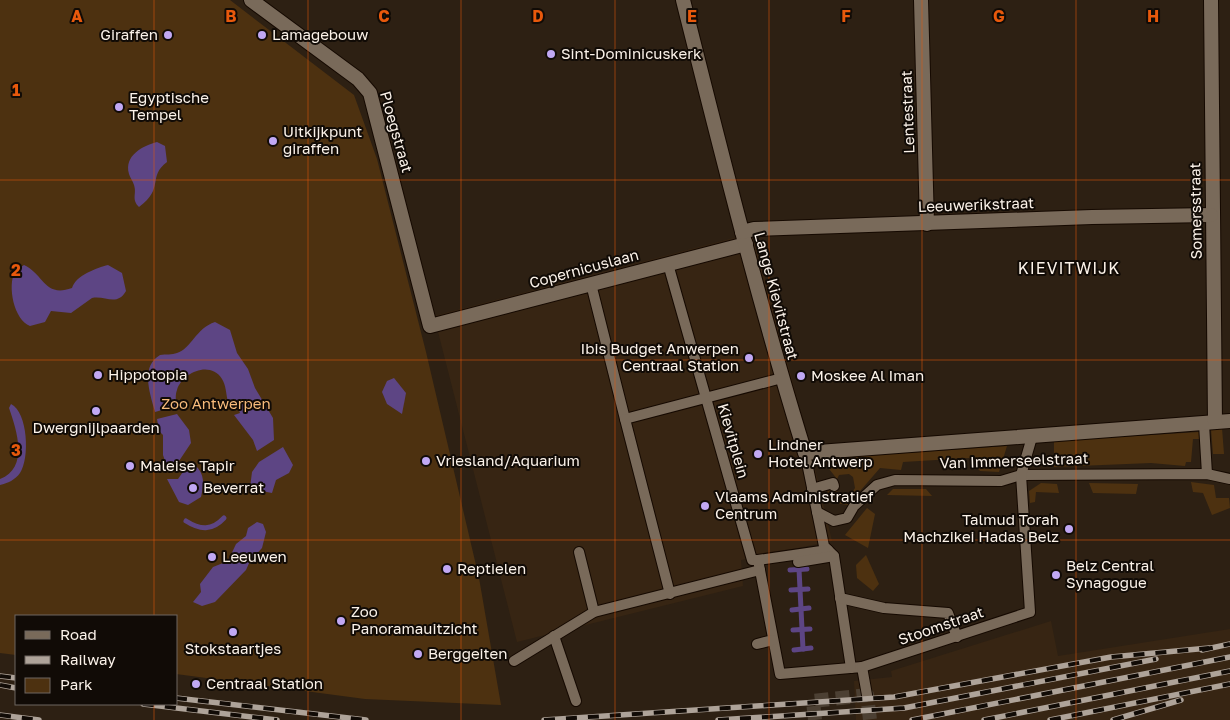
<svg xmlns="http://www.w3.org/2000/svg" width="1230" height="720" viewBox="0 0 1230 720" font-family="'Golos Text',sans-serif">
	<rect width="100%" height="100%" fill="#2d2013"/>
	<!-- built -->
	<g fill="#372513">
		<polygon points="753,233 810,447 832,541 741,560 743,586 517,642 434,316"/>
		<polygon points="1051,621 1058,656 1230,629 1230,720 856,720 854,681 892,677 891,671"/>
	</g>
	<!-- green -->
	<g fill="#4d3110">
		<polygon points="0,0 230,0 354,95 377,159 426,352 479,578 501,705 365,699 176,674 176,616 16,616 16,655 0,653"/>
		<polygon points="1222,428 1224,454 1213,454 1211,429"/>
		<polygon points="1199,432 1199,439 1193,439 1191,462 1186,462 1185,466 1151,463 1054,467 1054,441"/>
		<polygon points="1007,446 999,472 980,471 969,458 903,462 901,470 880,468 848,505 828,502 827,492 832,489 845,496 851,494 855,488 853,477 849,474 839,475 837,479 826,465 819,465 817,459"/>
		<polygon points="1191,482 1214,485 1216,498 1229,498 1230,508 1212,515 1203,493 1193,492"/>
		<polygon points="1041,483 1057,484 1059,493 1036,492 1035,502 1030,503 1029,491"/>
		<polygon points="1089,483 1138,484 1136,494 1093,493"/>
		<polygon points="893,489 926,489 932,496 887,495"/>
		<polygon points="867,508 875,514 868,548 845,535"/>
		<polygon points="866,555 879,584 873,591 857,578 856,565"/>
	</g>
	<!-- water -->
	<g fill="#5d4584">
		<path d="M157 142 165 146 167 162C147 177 165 188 139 207 131 199 137 194 134 185 133 181 130 178 129 174 124 155 143 146 157 142Z"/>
		<path d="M24 265C44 274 44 298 72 288 76 275 97 268 108 265L122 273 126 291C117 307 105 295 92 298L71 313 51 311 45 322 30 326C14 320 7 286 15 271Z"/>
		<path d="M215 322 230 330 237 353 248 369 255 388 273 418 274 440 257 451 253 440 234 415 240 413 236 402 230 404 228 402C226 394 226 385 222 379 210 360 182 373 177 390 175 395 176 401 176 406L155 412C150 393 140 367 160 355 166 354 172 355 177 353 191 349 196 328 215 322Z"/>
		<polygon points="394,378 406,393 402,414 387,404 382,392 387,381"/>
		<path d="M11 404C28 412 30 459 20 473 15 480 8 483 0 485V479C29 468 17 431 9 408Z"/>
		<polygon points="177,414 189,430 191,443 179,461 166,464 163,455 163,435 159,431 157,419"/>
		<polygon points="283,447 293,465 289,473 276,480 272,493 252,489 250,488 252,472 259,462"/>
		<path d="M195 465C205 474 204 484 201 497L188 505 179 502 167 479H178L187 466Z"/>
		<polygon points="257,522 263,524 266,532 262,548 250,561 246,570 215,602 202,606 193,602 201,592 200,584 213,567 228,561 236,544 246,536 248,528"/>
	</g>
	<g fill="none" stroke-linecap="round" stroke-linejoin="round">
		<!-- stream -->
		<g stroke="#5d4584" stroke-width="5">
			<path d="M186 521C200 530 212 531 224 518"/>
			<polyline points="799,569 803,649"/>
			<polyline points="790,570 807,569"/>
			<polyline points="791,590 808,589"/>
			<polyline points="792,610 809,608"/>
			<polyline points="793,630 810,629"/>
			<polyline points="794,650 811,648"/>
		</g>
		<!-- minor-tunnel -->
		<polyline stroke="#4c4033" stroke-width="14" stroke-dasharray="14 7" stroke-linecap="butt" points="815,720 813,701 867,695 870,720"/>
		<!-- pedestrian casing -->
		<g stroke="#150901" stroke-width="12">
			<g id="pedestrian">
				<polyline points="668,264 752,560 758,560 780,674 862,667 867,695"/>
				<polyline points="591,284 625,419 782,378"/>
				<polyline points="625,419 670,594"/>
				<polyline points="1204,424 1207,474"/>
				<polyline points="805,453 824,546 834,556 851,668"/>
				<polyline points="812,489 833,483 834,486"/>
				<polyline points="817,512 834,521 847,518 854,506 877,485 895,480 1001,481 1021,475 1207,474 1230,479"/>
				<polyline points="579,552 594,612"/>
				<polyline points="758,560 828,550"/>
				<polyline points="798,562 834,556"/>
				<polyline points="840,598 884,608 948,613 957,637"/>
				<polyline points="554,636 576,701"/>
				<polyline points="757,644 773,640"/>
				<polyline points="514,661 594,612 760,570"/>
				<polyline points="862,667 1030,612 1021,475 1032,437"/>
			</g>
		</g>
		<!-- minor casing -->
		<g stroke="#150901" stroke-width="16">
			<g id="minor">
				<polyline points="251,0 358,79 370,93 430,326 746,244"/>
				<path d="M683 0C721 152 759 304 805 453L1230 421"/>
				<polyline points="921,0 927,224"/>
				<polyline points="1211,0 1215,422"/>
				<polyline points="742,232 754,229 1092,217 1211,215"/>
			</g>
		</g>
		<!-- pedestrian -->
		<use href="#pedestrian" stroke="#796a5a" stroke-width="10"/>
		<!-- minor -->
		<use href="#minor" stroke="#796a5a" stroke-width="14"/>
		<!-- rail casing -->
		<g stroke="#aea399" stroke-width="5.5">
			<g id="rail">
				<polyline points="1202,650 1230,644"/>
				<polyline points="0,676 16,678"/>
				<polyline points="0,685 16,688"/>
				<polyline points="176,698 366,720"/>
				<polyline points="143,704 277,720"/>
				<polyline points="0,715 39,720"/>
				<polyline points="544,720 894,697 1111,657 1209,648"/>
				<polyline points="718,720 904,708 1156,659"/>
				<polyline points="912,720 1230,657"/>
				<polyline points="984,720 1230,671"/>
				<polyline points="1050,720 1230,684"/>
				<polyline points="1113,720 1181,700"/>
			</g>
		</g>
		<!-- rail -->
		<use href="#rail" stroke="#110b06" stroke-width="4" stroke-dasharray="11" stroke-linecap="butt"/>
	</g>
	<!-- grid -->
	<path fill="none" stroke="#e8590c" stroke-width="1" stroke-opacity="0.55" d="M154 0V616M308 0V720M461 0V720M615 0V720M769 0V720M922 0V720M1076 0V720M0 180H1230M0 360H1230M0 540H1230M154 704V720"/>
	<!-- markers -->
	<g fill="#c1a8f3" stroke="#110b06" stroke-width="2">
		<circle cx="168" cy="35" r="5"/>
		<circle cx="262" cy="35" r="5"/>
		<circle cx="551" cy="54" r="5"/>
		<circle cx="119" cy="107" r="5"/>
		<circle cx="273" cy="141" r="5"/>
		<circle cx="749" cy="358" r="5"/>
		<circle cx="98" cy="375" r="5"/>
		<circle cx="801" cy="376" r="5"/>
		<circle cx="96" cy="411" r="5"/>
		<circle cx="758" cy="454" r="5"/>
		<circle cx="426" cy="461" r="5"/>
		<circle cx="130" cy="466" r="5"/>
		<circle cx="193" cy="488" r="5"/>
		<circle cx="705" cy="506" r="5"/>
		<circle cx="1069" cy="529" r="5"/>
		<circle cx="212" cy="557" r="5"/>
		<circle cx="447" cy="569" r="5"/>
		<circle cx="1056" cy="575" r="5"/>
		<circle cx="341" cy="621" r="5"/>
		<circle cx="233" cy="632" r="5"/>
		<circle cx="418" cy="654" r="5"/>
		<circle cx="196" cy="684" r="5"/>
	</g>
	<g text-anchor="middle" stroke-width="4" stroke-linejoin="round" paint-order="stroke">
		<!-- poi labels -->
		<g font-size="15" fill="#fbf2e9" stroke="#110b06" text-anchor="start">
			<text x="158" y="40" text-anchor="end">Giraffen</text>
			<text x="272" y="40">Lamagebouw</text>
			<text x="561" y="59">Sint-Dominicuskerk</text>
			<text x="129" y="103">Egyptische<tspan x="129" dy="17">Tempel</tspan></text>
			<text x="283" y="137">Uitkijkpunt<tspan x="283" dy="17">giraffen</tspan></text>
			<text x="739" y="354" text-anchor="end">Ibis Budget Anwerpen<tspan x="739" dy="17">Centraal Station</tspan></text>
			<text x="108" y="380">Hippotopia</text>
			<text x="811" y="381">Moskee Al Iman</text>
			<text x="96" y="433" text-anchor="middle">Dwergnijlpaarden</text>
			<text x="768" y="450">Lindner<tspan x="768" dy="17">Hotel Antwerp</tspan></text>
			<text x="436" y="466">Vriesland/Aquarium</text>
			<text x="140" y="471">Maleise Tapir</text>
			<text x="203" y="493">Beverrat</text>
			<text x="715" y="502">Vlaams Administratief<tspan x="715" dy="17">Centrum</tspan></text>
			<text x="1059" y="525" text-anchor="end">Talmud Torah<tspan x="1059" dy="17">Machzikei Hadas Belz</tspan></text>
			<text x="222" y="562">Leeuwen</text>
			<text x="1066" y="571">Belz Central<tspan x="1066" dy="17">Synagogue</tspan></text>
			<text x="457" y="574">Reptielen</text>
			<text x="351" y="617">Zoo<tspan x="351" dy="17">Panoramauitzicht</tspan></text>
			<text x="233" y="654" text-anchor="middle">Stokstaartjes</text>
			<text x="428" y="659">Berggeiten</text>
			<text x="206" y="689">Centraal Station</text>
		</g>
		<!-- street labels -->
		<g font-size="15" fill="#fbf2e9" stroke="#110b06">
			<text transform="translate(908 112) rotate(-92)" y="5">Lentestraat</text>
			<text transform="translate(396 132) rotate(74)" y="5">Ploegstraat</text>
			<text transform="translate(976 205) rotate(-2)" y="5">Leeuwerikstraat</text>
			<text transform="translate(1196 211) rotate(-91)" y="5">Somersstraat</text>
			<text transform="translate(584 269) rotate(-15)" y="5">Copernicuslaan</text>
			<text transform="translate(776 296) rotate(75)" y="5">Lange Kievitstraat</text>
			<text transform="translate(733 441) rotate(74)" y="5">Kievitplein</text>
			<text transform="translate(1014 461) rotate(-2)" y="5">Van Immerseelstraat</text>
			<text transform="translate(941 626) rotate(-19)" y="5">Stoomstraat</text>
		</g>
		<!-- park labels -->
		<g font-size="15" fill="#f7bb7b" stroke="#110b06">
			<text x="216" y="409">Zoo Antwerpen</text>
		</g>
		<!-- neighbourhood labels -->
		<g font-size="16" letter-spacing="1" fill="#fbf2e9" stroke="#110b06">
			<text x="1069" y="274">KIEVITWIJK</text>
		</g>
	</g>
	<g font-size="16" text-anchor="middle" font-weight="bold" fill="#e8590c" stroke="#110b06" stroke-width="4" stroke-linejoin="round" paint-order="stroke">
		<text x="77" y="22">A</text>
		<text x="231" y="22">B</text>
		<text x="384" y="22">C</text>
		<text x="538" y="22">D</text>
		<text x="692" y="22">E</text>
		<text x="846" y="22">F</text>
		<text x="999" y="22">G</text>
		<text x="1153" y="22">H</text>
		<text x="16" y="96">1</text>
		<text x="16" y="276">2</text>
		<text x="16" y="456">3</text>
	</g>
	<!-- legend -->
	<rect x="15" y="615" width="162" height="90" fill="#110b06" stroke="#6f6761"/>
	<rect x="25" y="631" width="25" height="8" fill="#796a5a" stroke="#6f6761"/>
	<text x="60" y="640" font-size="15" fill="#fbf2e9">Road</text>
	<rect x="25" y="656" width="25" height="8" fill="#aea399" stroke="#6f6761"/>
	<text x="60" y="665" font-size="15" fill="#fbf2e9">Railway</text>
	<rect x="25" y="678" width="25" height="15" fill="#4d3110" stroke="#6f6761"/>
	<text x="60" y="690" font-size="15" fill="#fbf2e9">Park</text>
</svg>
